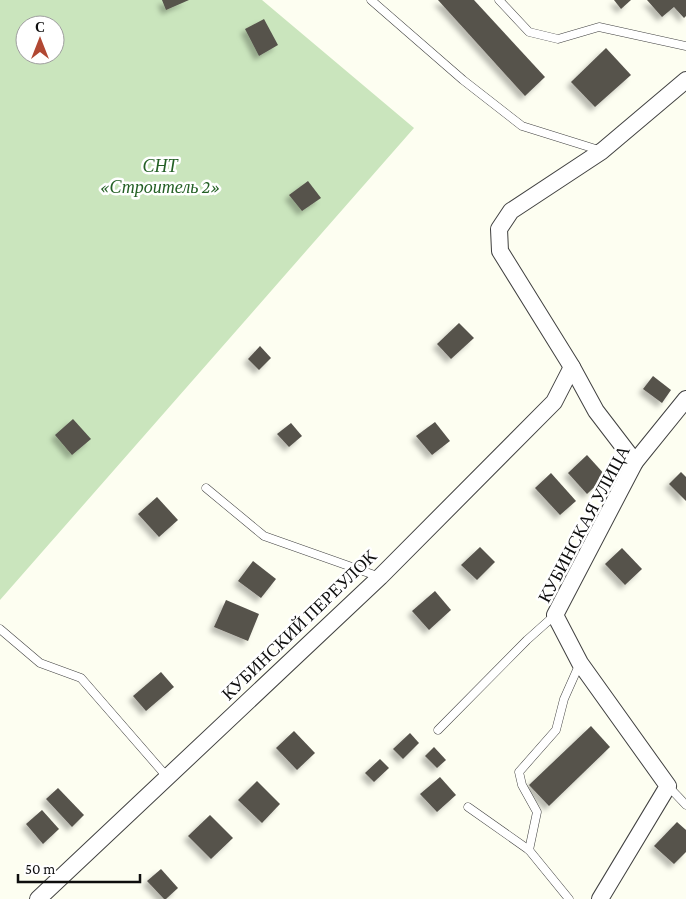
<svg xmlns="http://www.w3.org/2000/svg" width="686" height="899" viewBox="0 0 686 899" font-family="'Crimson Pro',serif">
	<defs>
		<filter id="shadow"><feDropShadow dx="-4.5" dy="4.5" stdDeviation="2.5" flood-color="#0004"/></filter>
	</defs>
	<rect width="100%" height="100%" fill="#fdfef1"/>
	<!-- green -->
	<path fill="#cae5bd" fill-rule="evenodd" d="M0 0H262L414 128 0 600ZM25 25H55V55H25Z"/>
	<!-- building -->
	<g fill="#56524c" filter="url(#shadow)">
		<polygon points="162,0 189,0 166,10"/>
		<polygon points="438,0 474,0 545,77 525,96"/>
		<polygon points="614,0 631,0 621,9"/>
		<polygon points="647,0 686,0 686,16 684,18 674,7 662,17"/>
		<polygon points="264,19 278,45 259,56 245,29"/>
		<polygon points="606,48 631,75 595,107 571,82"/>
		<polygon points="308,181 321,198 302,211 289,195"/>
		<polygon points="459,323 474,338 451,359 437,344"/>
		<polygon points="260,346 271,358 259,370 248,359"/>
		<polygon points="653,376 671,390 662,403 643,389"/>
		<polygon points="73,419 91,439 72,455 55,435"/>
		<polygon points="435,422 450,441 432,455 416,436"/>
		<polygon points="291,423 302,436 289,447 277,434"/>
		<polygon points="587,455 606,476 587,494 568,473"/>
		<polygon points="681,472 686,477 686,501 669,484"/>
		<polygon points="551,473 576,501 560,515 535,488"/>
		<polygon points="157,497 178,520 159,537 138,514"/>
		<polygon points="480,547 495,562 477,580 461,565"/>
		<polygon points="622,548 642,569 625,585 605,564"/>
		<polygon points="253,561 276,579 261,598 238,581"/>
		<polygon points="435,591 451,610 429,630 412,611"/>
		<polygon points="226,600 259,614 248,641 214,627"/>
		<polygon points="161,672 174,687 146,711 133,696"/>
		<polygon points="591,726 610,747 549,806 529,785"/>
		<polygon points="294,731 315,753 297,770 276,748"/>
		<polygon points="410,733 419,743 403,759 393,749"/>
		<polygon points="434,747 446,760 437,768 425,756"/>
		<polygon points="380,759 389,768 374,782 365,773"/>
		<polygon points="440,777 456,795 437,812 420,794"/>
		<polygon points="257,781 280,804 262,823 238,800"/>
		<polygon points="58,788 84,815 72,827 46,799"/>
		<polygon points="42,810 59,829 43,844 26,824"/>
		<polygon points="210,815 233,838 211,859 188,836"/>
		<polygon points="677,822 686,830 686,852 674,864 654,846"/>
		<polygon points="161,869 178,888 166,899 164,899 147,881"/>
	</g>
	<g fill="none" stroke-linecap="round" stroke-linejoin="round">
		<!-- lane casing -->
		<g stroke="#414141" stroke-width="9">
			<g id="lane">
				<polyline points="371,0 463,80 522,126 602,151"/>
				<polyline points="499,0 529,32 558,39 599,27 686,46"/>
				<polyline points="206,488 264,536 380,577"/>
				<polyline points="0,629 40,663 81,678 168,778"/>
				<polyline points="438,730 527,640 555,615"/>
				<polyline points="668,786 686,805"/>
				<polyline points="468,807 529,850 569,899"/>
				<polyline points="529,850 537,812 522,785 519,772 556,730 564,699 580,663"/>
			</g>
		</g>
		<!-- street casing -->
		<g stroke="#414141" stroke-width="18">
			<g id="street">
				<polyline points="635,462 596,411 572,367 500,251 499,229 511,211 602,151 686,80"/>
				<polyline points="38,899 380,577 554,402 572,367"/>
				<polyline points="600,899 668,786 580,663 555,615 635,462 686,399"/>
			</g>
		</g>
		<!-- lane -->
		<use href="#lane" stroke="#fff" stroke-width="8"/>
		<!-- street -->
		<use href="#street" stroke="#fff" stroke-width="16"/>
	</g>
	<g text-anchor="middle" stroke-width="5" stroke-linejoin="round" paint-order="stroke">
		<!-- park labels -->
		<g font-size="18" font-style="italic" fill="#246025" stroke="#fff">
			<text x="160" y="172">СНТ<tspan x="160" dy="21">«Строитель 2»</tspan></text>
		</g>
		<!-- street labels -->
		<g font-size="18" fill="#0e0e0e" stroke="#fff">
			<text transform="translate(584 524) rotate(-62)" y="6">КУБИНСКАЯ УЛИЦА</text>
			<text transform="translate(299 625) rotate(-44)" y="6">КУБИНСКИЙ ПЕРЕУЛОК</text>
		</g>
	</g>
	<!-- north arrow -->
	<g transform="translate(40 40)"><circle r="24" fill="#ffffff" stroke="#9f9f9f"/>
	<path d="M0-4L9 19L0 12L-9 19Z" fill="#b14833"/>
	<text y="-8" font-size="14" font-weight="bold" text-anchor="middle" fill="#0e0e0e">С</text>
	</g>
	<!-- scale -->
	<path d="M18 874v8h122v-8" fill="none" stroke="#0e0e0e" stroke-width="2.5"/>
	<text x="25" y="874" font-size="15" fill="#0e0e0e" stroke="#ffffff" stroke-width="4" paint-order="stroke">50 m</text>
</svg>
